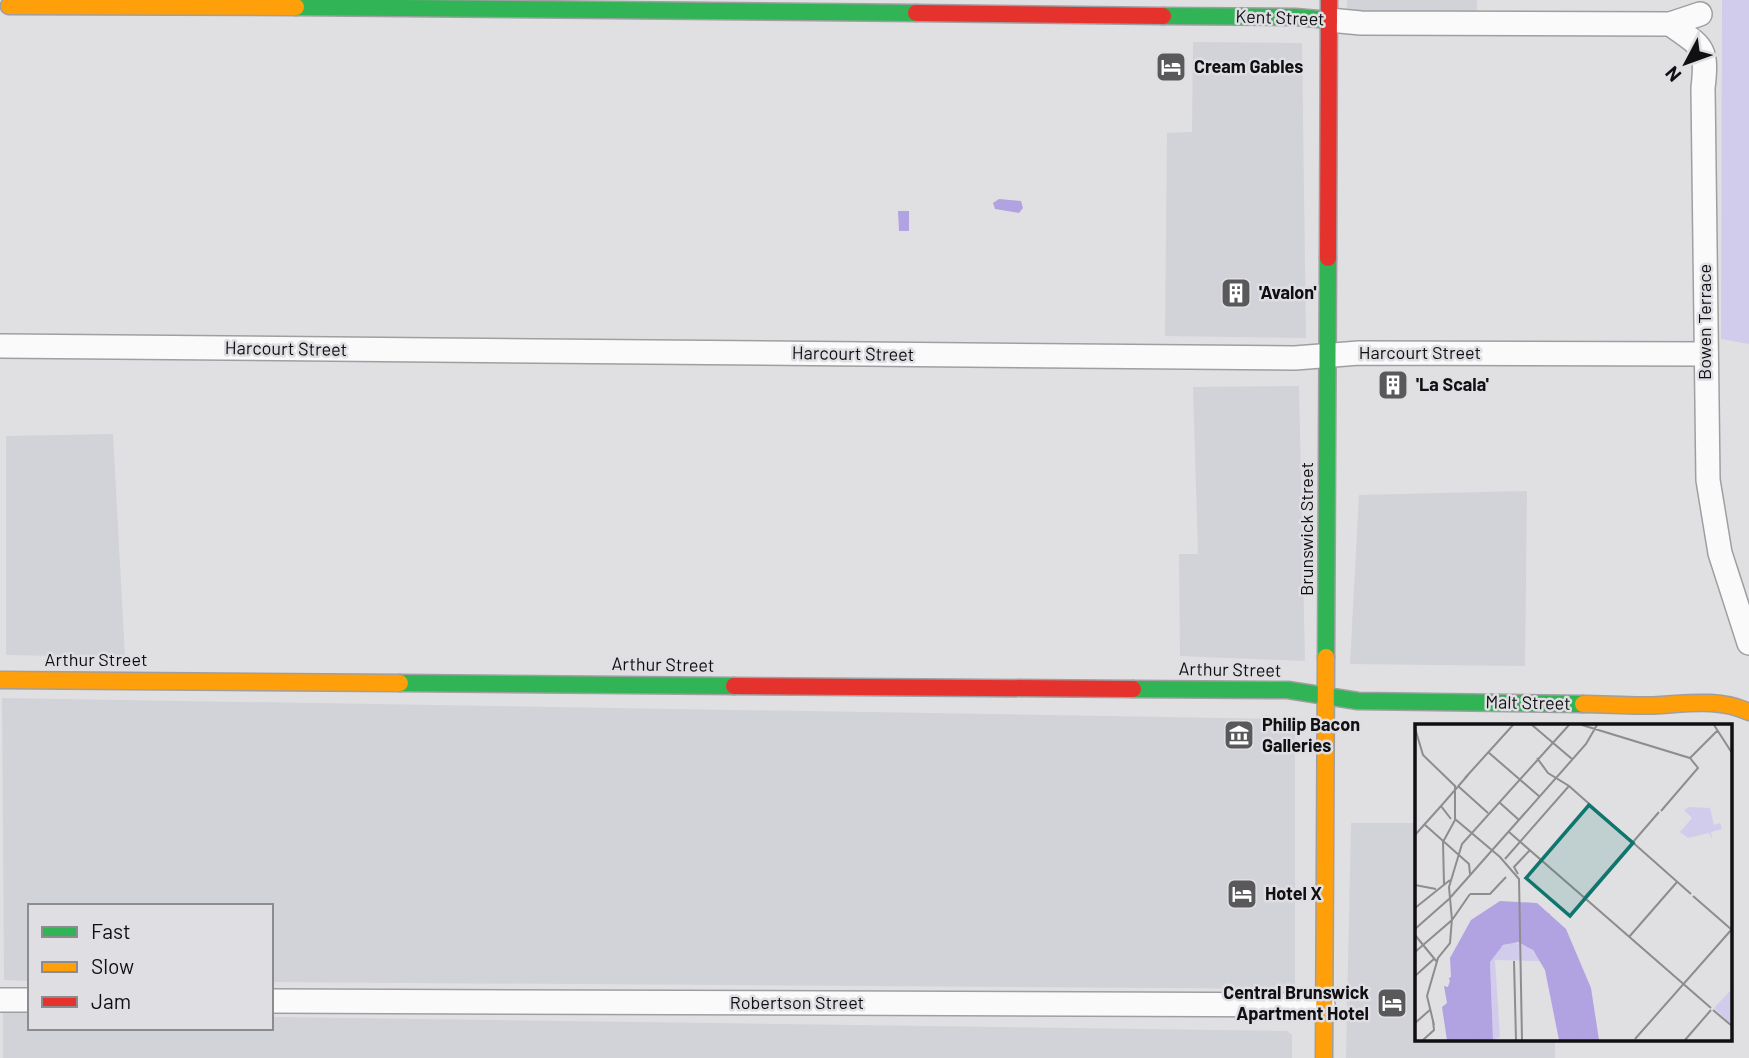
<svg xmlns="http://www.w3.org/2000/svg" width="1749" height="1058" viewBox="0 0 1749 1058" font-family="Barlow,sans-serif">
	<rect width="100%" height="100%" fill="#e0dfe2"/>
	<!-- built -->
	<g fill="#d2d2d9">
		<polygon points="1347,0 1477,0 1477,13 1347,14"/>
		<polygon points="1193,42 1302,43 1306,338 1165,336 1167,133 1192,132"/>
		<polygon points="1299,386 1305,661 1180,656 1179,554 1198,554 1193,387"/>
		<polygon points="113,434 125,657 6,655 6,436"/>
		<polygon points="1527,491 1525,666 1350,664 1359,495"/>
		<polygon points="2,698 1295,719 1295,989 271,982 271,906 30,906 30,981 4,980"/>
		<polygon points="1351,823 1416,823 1416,1039 1555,1039 1555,1058 1346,1058"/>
		<polygon points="3,1013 30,1013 30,1028 271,1028 271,1017 1287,1031 1292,1035 1292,1058 3,1058"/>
	</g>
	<!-- green -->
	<polygon fill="#d2ccec" points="1722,0 1749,0 1749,344 1721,339"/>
	<!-- water -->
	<g fill="#b1a2e1">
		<polygon points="999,199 1021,201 1023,208 1019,213 995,209 993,203"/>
		<polygon points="898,211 909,211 909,231 899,231"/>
	</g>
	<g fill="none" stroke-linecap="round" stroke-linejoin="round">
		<!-- street casing -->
		<g stroke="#9f9fa1" stroke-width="26">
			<g id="street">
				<polyline points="1329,20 1361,23 1670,24 1700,14"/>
				<path d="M1670 24C1702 47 1708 46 1703 88L1708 480 1720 553 1749 643"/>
				<polyline points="0,346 1295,358 1359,353 1706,354"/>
				<polyline points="0,1000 30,1000"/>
				<polyline points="271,1001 1323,1005"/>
			</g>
		</g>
		<!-- fast casing -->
		<g stroke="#9f9fa1" stroke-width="19">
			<g id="fast">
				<polyline points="296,7 916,13"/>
				<polyline points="1163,16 1296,17 1329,20"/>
				<polyline points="1326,657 1328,258"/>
				<polyline points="400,683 734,686"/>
				<polyline points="1133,689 1288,690 1358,701 1583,704"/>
			</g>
		</g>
		<!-- slow casing -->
		<g stroke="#9f9fa1" stroke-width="19">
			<g id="slow">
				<polyline points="9,6 296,7"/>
				<polyline points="0,680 400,683"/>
				<path d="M1583 704C1609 704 1636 707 1661 705 1692 703 1721 699 1749 712"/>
				<polyline points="1324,1058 1326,657"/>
			</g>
		</g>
		<!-- jam casing -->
		<g stroke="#9f9fa1" stroke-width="19">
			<g id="jam">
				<polyline points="916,13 1163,16"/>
				<polyline points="1328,258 1329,0"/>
				<polyline points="734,686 1133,689"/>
			</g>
		</g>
		<!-- street -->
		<use href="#street" stroke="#fafafb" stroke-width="23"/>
		<!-- fast -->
		<use href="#fast" stroke="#30b455" stroke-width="16"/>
		<!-- slow -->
		<use href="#slow" stroke="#ff9f0a" stroke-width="16"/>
		<!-- jam -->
		<use href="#jam" stroke="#e5322d" stroke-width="16"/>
	</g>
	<!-- icons -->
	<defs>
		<g id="hotel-square" transform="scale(1.575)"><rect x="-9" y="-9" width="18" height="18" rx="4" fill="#59585a" stroke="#dfdee3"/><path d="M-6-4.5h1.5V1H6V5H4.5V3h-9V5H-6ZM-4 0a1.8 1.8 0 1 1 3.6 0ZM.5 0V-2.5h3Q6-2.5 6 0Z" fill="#fff"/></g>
		<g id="building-square" transform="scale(1.575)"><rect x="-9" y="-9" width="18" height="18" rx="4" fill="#59585a" stroke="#dfdee3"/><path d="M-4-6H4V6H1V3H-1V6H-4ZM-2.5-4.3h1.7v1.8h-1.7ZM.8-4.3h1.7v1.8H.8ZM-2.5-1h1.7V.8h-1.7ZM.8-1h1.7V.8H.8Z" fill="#fff"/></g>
		<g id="museum-square" transform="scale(1.575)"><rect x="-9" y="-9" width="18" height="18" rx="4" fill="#59585a" stroke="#dfdee3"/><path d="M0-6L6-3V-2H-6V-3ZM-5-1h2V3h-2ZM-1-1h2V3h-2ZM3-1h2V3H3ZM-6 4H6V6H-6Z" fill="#fff"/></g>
	</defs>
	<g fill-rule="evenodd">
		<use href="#hotel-square" x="1171" y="67"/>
		<use href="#building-square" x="1236" y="293"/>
		<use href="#building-square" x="1393" y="385"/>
		<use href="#museum-square" x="1239" y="735"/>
		<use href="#hotel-square" x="1242" y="894"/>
		<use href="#hotel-square" x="1392" y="1003"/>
	</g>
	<g text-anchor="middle" stroke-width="5" stroke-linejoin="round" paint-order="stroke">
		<!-- street labels -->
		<g font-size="18" fill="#100f11" stroke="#dfdee3">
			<text transform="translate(1280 18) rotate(2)" y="6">Kent Street</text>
			<text transform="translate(1705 322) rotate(-90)" y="6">Bowen Terrace</text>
			<text transform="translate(286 349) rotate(1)" y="6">Harcourt Street</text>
			<text x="1420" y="359">Harcourt Street</text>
			<text transform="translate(853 354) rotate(1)" y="6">Harcourt Street</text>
			<text transform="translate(1307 529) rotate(-90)" y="6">Brunswick Street</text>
			<text x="96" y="666">Arthur Street</text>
			<text transform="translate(663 665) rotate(1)" y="6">Arthur Street</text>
			<text transform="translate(1230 670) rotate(1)" y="6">Arthur Street</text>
			<text transform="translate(1528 703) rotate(1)" y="6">Malt Street</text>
			<text x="797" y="1009">Robertson Street</text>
		</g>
		<!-- poi labels -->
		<g font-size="18" font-weight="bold" fill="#100f11" stroke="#dfdee3" text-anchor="start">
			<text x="1194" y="73">Cream Gables</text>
			<text x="1259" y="299">'Avalon'</text>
			<text x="1416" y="391">'La Scala'</text>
			<text x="1262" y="731">Philip Bacon<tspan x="1262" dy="21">Galleries</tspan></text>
			<text x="1265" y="900">Hotel X</text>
			<text x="1369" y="999" text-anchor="end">Central Brunswick<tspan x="1369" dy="21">Apartment Hotel</tspan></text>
		</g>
	</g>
	<!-- overview -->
	<g transform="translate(1415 724)">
		<rect width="317" height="317" fill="#e0dfe2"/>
		<path d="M274 83 295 84 299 101 305 99 307 105 296 108 297 115 294 109 273 114 265 108 277 94 269 86ZM98 218 115 223 125 237 80 236 85 313 78 316 75 238 85 223ZM317 265V301L299 284Z" fill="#d2ccec"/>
		<path d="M85 177 122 179 151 205 176 264 184 316H144L130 246 118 226 103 218 88 221 75 238 78 316H32L27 283 32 279 29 262 33 263 36 253 35 234 56 196Z" fill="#b1a2e1"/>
		<path fill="none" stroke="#b1a2e1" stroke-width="3.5" d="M110 192 133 191 166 316M115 193 136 212M52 244 67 210 82 198 101 192M60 316 56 294 36 255 70 234"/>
		<path fill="none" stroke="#8d8c8e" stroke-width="2" d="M117 1 157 35M167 1 275 34 303 6M299 1 317 29M0 4 8 31 40 62V95L85 133 104 155 107 316M73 28 125 73M50 54 98 1M43 62 73 89M154 62 276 170M84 78 104 96M246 87 283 44 275 34M36 95 26 82 53 51M9 100 54 140 55 150M94 108 296 284M0 111 26 82M218 118 244 88M90 135 154 62 133 49 122 34M103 150 99 143 115 126M29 160 28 118 40 96M0 161 21 165M55 170H75L91 153M278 172 317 206M169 174 217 119M0 184 35 156M37 196 34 163 47 120 154 1M0 205 34 175 171 20 182 1M0 211 22 238M214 213 262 158M0 228 37 196 55 170M99 237 101 316M0 252 20 234M298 286 317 302M0 299 16 285M19 301 12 272 23 234 35 219 37 194M220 315 317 205M8 316 19 306 18 297M270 316 296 286"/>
		<path fill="#0f766e" fill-opacity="0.15" stroke="#0f766e" stroke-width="3.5" d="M174 81 218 119 155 192 111 154Z"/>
		<rect width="317" height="317" fill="none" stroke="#100f11" stroke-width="3.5"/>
	</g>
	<!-- legend -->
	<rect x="28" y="904" width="245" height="126" fill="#dfdee3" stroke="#8c8b8f" stroke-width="2"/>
	<rect x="42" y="927" width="35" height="10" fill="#30b455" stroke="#8c8b8f" stroke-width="2"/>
	<text x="91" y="939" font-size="21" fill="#100f11">Fast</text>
	<rect x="42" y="962" width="35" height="10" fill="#ff9f0a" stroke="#8c8b8f" stroke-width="2"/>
	<text x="91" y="974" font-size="21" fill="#100f11">Slow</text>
	<rect x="42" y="997" width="35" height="10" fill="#e5322d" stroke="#8c8b8f" stroke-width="2"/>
	<text x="91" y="1009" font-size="21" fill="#100f11">Jam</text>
	<!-- north arrow -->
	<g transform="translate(1686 63) rotate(229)" stroke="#dfdee3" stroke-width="5" paint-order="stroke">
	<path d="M0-5L12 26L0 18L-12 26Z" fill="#100f11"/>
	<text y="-10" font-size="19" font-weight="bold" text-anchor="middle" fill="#100f11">N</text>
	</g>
</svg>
